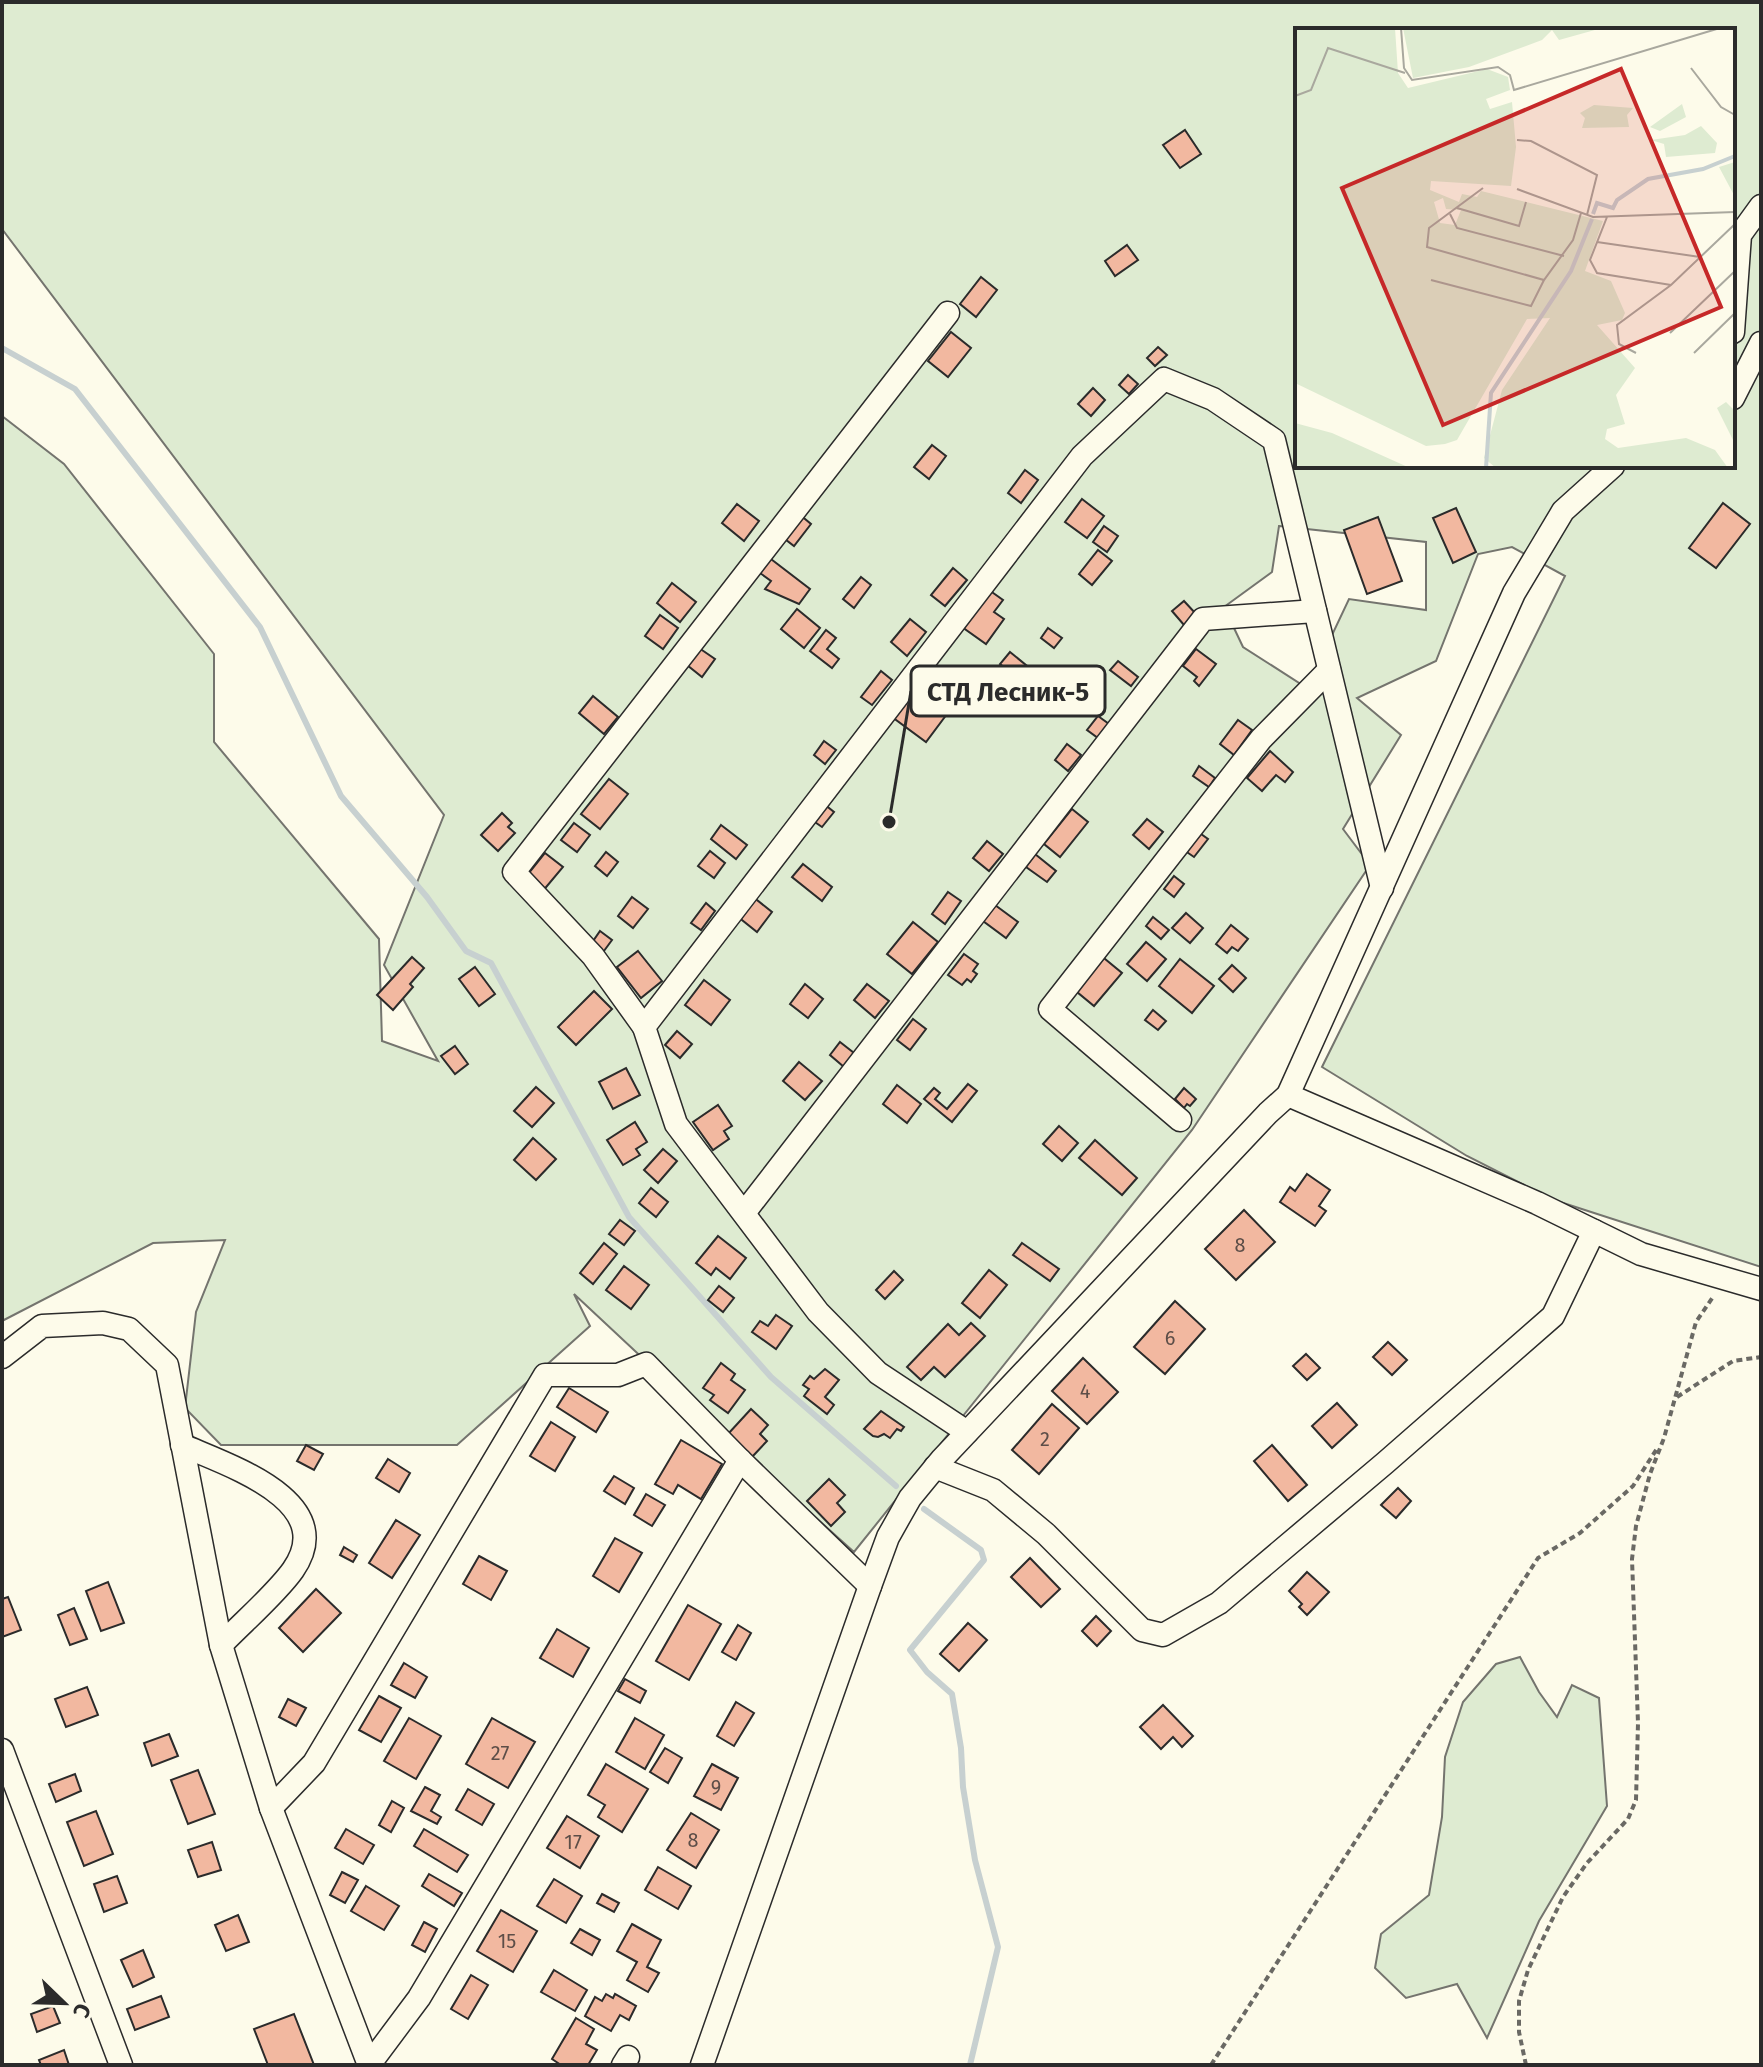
<svg xmlns="http://www.w3.org/2000/svg" width="1763" height="2067" viewBox="0 0 1763 2067" font-family="'Fira Sans',sans-serif">
	<rect width="100%" height="100%" fill="#fdfbea"/>
	<!-- green -->
	<g fill="#deebd1" stroke="#74746e" stroke-width="2" fill-rule="evenodd">
		<path d="M2 2H1761V1267L1554 1200 1467 1156 1322 1067 1565 576 1512 547 1478 554 1436 661 1357 698 1401 735 1343 829 1370 865 1192 1130 854 1552 756 1464 574 1294 590 1326 457 1445H221L185 1408 196 1312 225 1240 153 1243 2 1321V416L64 464 214 654V742L379 939 382 1041 438 1061 384 965 444 815 2 229ZM1297 30H1733V466H1297ZM1279 526 1426 542V610L1349 599 1307 688 1243 647 1224 607 1272 572Z"/>
		<polygon points="1520,1657 1539,1692 1557,1717 1572,1685 1599,1698 1607,1806 1539,1921 1487,2038 1457,1984 1406,1998 1375,1968 1381,1934 1429,1895 1442,1817 1445,1757 1463,1702 1496,1664"/>
	</g>
	<g fill="none" stroke-linecap="round" stroke-linejoin="round">
		<!-- stream -->
		<g stroke="#c7d0d0" stroke-width="6">
			<polyline points="2,348 75,389 260,627 341,796 427,897 466,951 491,963 629,1217 771,1377 896,1486"/>
			<polyline points="924,1509 981,1550 984,1560 910,1650 927,1672 952,1694 961,1748 963,1787 975,1860 998,1947 970,2065"/>
		</g>
	</g>
	<!-- building -->
	<g fill="#f2b8a0" stroke="#2b2b2b" stroke-width="2">
		<polygon points="1185,130 1201,154 1180,168 1163,145"/>
		<polygon points="1127,245 1138,260 1115,276 1105,261"/>
		<polygon points="981,277 997,290 976,317 960,304"/>
		<polygon points="951,332 971,348 948,377 928,361"/>
		<polygon points="1158,347 1167,355 1155,366 1147,358"/>
		<polygon points="1128,375 1138,384 1129,394 1119,385"/>
		<polygon points="1093,388 1105,400 1091,416 1078,404"/>
		<polygon points="932,445 946,456 929,479 914,467"/>
		<polygon points="1025,470 1038,480 1021,503 1008,493"/>
		<polygon points="1082,499 1104,516 1087,538 1065,522"/>
		<polygon points="1723,503 1750,524 1716,568 1689,548"/>
		<polygon points="737,504 759,521 744,541 722,523"/>
		<polygon points="1456,508 1476,552 1453,563 1433,518"/>
		<polygon points="799,514 811,524 794,546 781,536"/>
		<polygon points="1378,517 1402,581 1367,594 1344,530"/>
		<polygon points="1104,526 1118,536 1107,552 1093,542"/>
		<polygon points="1098,550 1112,561 1092,585 1079,574"/>
		<polygon points="767,556 810,589 799,604 765,589 771,581 756,570"/>
		<polygon points="953,568 967,580 945,606 931,595"/>
		<polygon points="861,577 871,585 854,608 843,599"/>
		<polygon points="672,583 696,602 680,622 657,603"/>
		<polygon points="989,590 1003,600 994,612 1004,619 986,644 962,627"/>
		<polygon points="1184,601 1196,614 1184,625 1172,611"/>
		<polygon points="797,609 820,628 804,648 781,629"/>
		<polygon points="660,615 678,628 663,649 645,636"/>
		<polygon points="910,619 926,632 907,656 891,642"/>
		<polygon points="1048,628 1062,638 1054,648 1041,638"/>
		<polygon points="826,630 836,638 827,649 839,659 832,668 810,651"/>
		<polygon points="699,648 715,659 702,677 687,665"/>
		<polygon points="1196,649 1216,664 1199,686 1194,681 1197,677 1183,666"/>
		<polygon points="1010,652 1032,670 1023,682 1000,664"/>
		<polygon points="1118,661 1138,677 1131,686 1110,670"/>
		<polygon points="881,671 892,680 872,705 861,697"/>
		<polygon points="921,695 947,714 926,742 888,714 902,696 914,705"/>
		<polygon points="593,696 618,717 604,734 579,713"/>
		<polygon points="1098,716 1109,724 1098,738 1087,730"/>
		<polygon points="1238,720 1252,730 1234,755 1220,744"/>
		<polygon points="824,741 836,750 825,764 814,755"/>
		<polygon points="1067,744 1081,755 1068,771 1055,760"/>
		<polygon points="1270,751 1293,772 1285,782 1276,775 1262,791 1247,778"/>
		<polygon points="1199,766 1215,778 1209,787 1193,776"/>
		<polygon points="609,779 628,794 600,829 581,814"/>
		<polygon points="824,804 834,812 822,827 812,820"/>
		<polygon points="1072,809 1088,822 1060,857 1044,844"/>
		<polygon points="502,813 512,823 508,827 515,833 498,851 481,835"/>
		<polygon points="1147,819 1163,832 1149,849 1133,835"/>
		<polygon points="574,823 590,835 577,852 561,840"/>
		<polygon points="721,825 747,845 736,859 711,839"/>
		<polygon points="1194,829 1208,839 1194,857 1181,848"/>
		<polygon points="987,841 1003,854 989,871 973,858"/>
		<polygon points="710,851 725,863 714,878 698,866"/>
		<polygon points="606,852 618,862 607,876 595,866"/>
		<polygon points="545,853 563,867 542,892 525,878"/>
		<polygon points="1035,854 1056,871 1047,882 1026,867"/>
		<polygon points="803,864 832,887 822,901 792,877"/>
		<polygon points="1174,876 1184,884 1174,897 1164,889"/>
		<polygon points="948,892 961,901 945,924 932,914"/>
		<polygon points="752,896 772,912 757,932 737,916"/>
		<polygon points="632,897 648,909 633,928 618,916"/>
		<polygon points="706,903 715,911 701,930 691,923"/>
		<polygon points="995,905 1018,922 1006,938 983,921"/>
		<polygon points="1186,913 1203,928 1190,943 1172,928"/>
		<polygon points="1153,917 1169,930 1161,939 1146,926"/>
		<polygon points="913,922 938,942 912,974 887,954"/>
		<polygon points="1231,925 1248,939 1238,951 1232,947 1227,953 1216,944"/>
		<polygon points="600,931 612,940 601,955 589,947"/>
		<polygon points="1146,942 1166,959 1147,981 1127,964"/>
		<polygon points="638,951 662,981 641,998 617,967"/>
		<polygon points="964,954 978,964 973,971 977,974 971,982 967,979 962,985 948,975"/>
		<polygon points="1099,954 1122,973 1094,1006 1071,987"/>
		<polygon points="412,957 424,968 410,984 413,987 393,1010 377,995"/>
		<polygon points="1180,959 1214,986 1192,1013 1159,986"/>
		<polygon points="1232,965 1246,978 1233,992 1219,979"/>
		<polygon points="475,967 495,994 479,1006 459,979"/>
		<polygon points="704,980 730,1000 711,1025 685,1005"/>
		<polygon points="805,984 823,999 808,1018 790,1004"/>
		<polygon points="867,984 889,1001 875,1018 854,1000"/>
		<polygon points="594,991 612,1009 576,1045 558,1027"/>
		<polygon points="1153,1010 1166,1021 1158,1030 1145,1020"/>
		<polygon points="913,1019 926,1029 910,1050 897,1040"/>
		<polygon points="677,1031 692,1044 680,1058 665,1045"/>
		<polygon points="840,1042 854,1053 844,1067 830,1055"/>
		<polygon points="455,1046 468,1064 455,1074 441,1056"/>
		<polygon points="799,1062 822,1081 805,1100 783,1081"/>
		<polygon points="626,1068 640,1095 613,1109 599,1082"/>
		<polygon points="968,1084 977,1091 952,1122 924,1099 934,1088 940,1093 935,1099 947,1109"/>
		<polygon points="897,1085 921,1104 907,1123 883,1104"/>
		<polygon points="536,1087 554,1103 532,1127 514,1111"/>
		<polygon points="1184,1088 1196,1099 1190,1106 1187,1104 1184,1108 1175,1099"/>
		<polygon points="718,1105 732,1126 724,1131 729,1139 713,1150 693,1122"/>
		<polygon points="635,1122 647,1142 636,1149 640,1155 623,1165 607,1140"/>
		<polygon points="1059,1126 1078,1143 1062,1161 1043,1144"/>
		<polygon points="533,1138 556,1159 536,1180 514,1160"/>
		<polygon points="1095,1140 1137,1178 1122,1195 1079,1158"/>
		<polygon points="663,1149 677,1161 658,1183 644,1170"/>
		<polygon points="1307,1174 1330,1190 1319,1206 1326,1211 1315,1226 1280,1202 1290,1187 1295,1191"/>
		<polygon points="651,1188 668,1202 656,1217 639,1203"/>
		<polygon points="1244,1210 1275,1242 1236,1280 1205,1249"/>
		<polygon points="620,1220 635,1231 624,1245 609,1234"/>
		<polygon points="718,1236 746,1258 730,1279 716,1268 711,1275 696,1263"/>
		<polygon points="604,1243 617,1254 593,1284 580,1273"/>
		<polygon points="1022,1243 1059,1269 1050,1281 1013,1255"/>
		<polygon points="624,1266 649,1285 631,1309 606,1290"/>
		<polygon points="989,1270 1007,1285 980,1318 962,1303"/>
		<polygon points="894,1271 903,1280 885,1299 876,1290"/>
		<polygon points="719,1286 734,1298 723,1312 708,1300"/>
		<polygon points="1175,1301 1205,1329 1165,1374 1134,1347"/>
		<polygon points="776,1315 792,1326 776,1349 752,1332 760,1321 768,1326"/>
		<polygon points="971,1323 985,1336 945,1377 934,1367 921,1380 907,1367 948,1324 959,1335"/>
		<polygon points="1388,1342 1407,1360 1392,1375 1373,1357"/>
		<polygon points="1306,1354 1320,1368 1307,1380 1293,1366"/>
		<polygon points="1083,1358 1118,1392 1087,1424 1052,1391"/>
		<polygon points="721,1363 735,1374 731,1380 745,1390 728,1413 710,1400 714,1395 703,1388"/>
		<polygon points="825,1369 839,1380 825,1397 834,1405 827,1414 804,1396 809,1389 803,1385 810,1376 814,1379"/>
		<polygon points="569,1388 608,1412 596,1432 557,1407"/>
		<polygon points="1337,1403 1357,1425 1332,1448 1312,1426"/>
		<polygon points="1052,1404 1079,1428 1039,1474 1012,1450"/>
		<polygon points="751,1409 768,1425 760,1434 767,1441 752,1457 728,1434"/>
		<polygon points="881,1411 904,1427 901,1431 897,1429 890,1438 884,1434 878,1437 873,1436 864,1429"/>
		<polygon points="551,1422 575,1437 555,1471 530,1456"/>
		<polygon points="681,1440 722,1464 701,1499 678,1485 673,1494 655,1484"/>
		<polygon points="306,1445 323,1454 314,1470 297,1461"/>
		<polygon points="1272,1445 1307,1485 1288,1501 1254,1461"/>
		<polygon points="388,1459 410,1473 399,1492 376,1478"/>
		<polygon points="614,1476 634,1488 625,1504 604,1491"/>
		<polygon points="829,1479 845,1495 837,1503 845,1512 831,1526 807,1501"/>
		<polygon points="1398,1488 1411,1501 1396,1518 1381,1505"/>
		<polygon points="646,1494 665,1505 652,1526 634,1515"/>
		<polygon points="396,1520 420,1535 392,1578 369,1563"/>
		<polygon points="615,1538 642,1553 619,1592 593,1576"/>
		<polygon points="344,1547 357,1555 353,1562 340,1555"/>
		<polygon points="479,1556 507,1571 491,1600 463,1584"/>
		<polygon points="1030,1558 1060,1589 1041,1607 1011,1577"/>
		<polygon points="1307,1572 1329,1592 1307,1615 1299,1607 1302,1604 1289,1591"/>
		<polygon points="108,1582 124,1623 101,1631 86,1591"/>
		<polygon points="316,1589 341,1613 303,1652 279,1628"/>
		<polygon points="8,1597 21,1630 2,1637 2,1599"/>
		<polygon points="688,1605 721,1624 689,1680 656,1661"/>
		<polygon points="74,1608 87,1639 70,1645 58,1615"/>
		<polygon points="1096,1616 1111,1631 1097,1646 1082,1631"/>
		<polygon points="968,1623 987,1640 959,1671 940,1654"/>
		<polygon points="738,1625 751,1633 736,1660 722,1652"/>
		<polygon points="557,1629 589,1648 573,1677 540,1658"/>
		<polygon points="404,1663 427,1677 415,1698 391,1685"/>
		<polygon points="625,1679 646,1691 640,1703 618,1691"/>
		<polygon points="87,1687 98,1715 66,1727 55,1699"/>
		<polygon points="379,1696 401,1708 381,1742 359,1730"/>
		<polygon points="288,1699 306,1708 296,1726 279,1717"/>
		<polygon points="736,1702 754,1713 734,1746 717,1736"/>
		<polygon points="1163,1705 1193,1736 1182,1747 1173,1737 1161,1749 1140,1727"/>
		<polygon points="409,1718 441,1736 416,1779 384,1761"/>
		<polygon points="492,1718 535,1742 508,1788 466,1764"/>
		<polygon points="635,1718 664,1735 645,1769 616,1752"/>
		<polygon points="169,1734 178,1756 152,1766 144,1743"/>
		<polygon points="665,1748 682,1758 668,1783 650,1772"/>
		<polygon points="606,1764 648,1789 622,1832 598,1817 605,1805 588,1795"/>
		<polygon points="712,1764 738,1778 721,1810 694,1796"/>
		<polygon points="198,1770 215,1814 188,1824 171,1780"/>
		<polygon points="75,1774 81,1791 56,1802 49,1784"/>
		<polygon points="425,1787 440,1795 431,1811 441,1817 437,1824 411,1811"/>
		<polygon points="468,1789 494,1804 482,1825 456,1810"/>
		<polygon points="392,1801 404,1808 391,1832 379,1825"/>
		<polygon points="96,1811 113,1854 84,1866 67,1822"/>
		<polygon points="691,1813 719,1830 696,1868 667,1850"/>
		<polygon points="567,1816 599,1836 580,1868 547,1848"/>
		<polygon points="346,1829 374,1845 363,1864 335,1848"/>
		<polygon points="424,1829 468,1855 457,1872 414,1846"/>
		<polygon points="212,1842 221,1870 198,1877 188,1850"/>
		<polygon points="658,1867 691,1886 678,1909 645,1890"/>
		<polygon points="342,1872 358,1880 345,1903 330,1895"/>
		<polygon points="429,1874 462,1893 454,1906 422,1886"/>
		<polygon points="117,1876 127,1903 104,1912 94,1884"/>
		<polygon points="554,1879 582,1896 566,1923 537,1906"/>
		<polygon points="366,1886 399,1906 384,1930 351,1911"/>
		<polygon points="602,1894 619,1903 614,1912 597,1903"/>
		<polygon points="501,1910 537,1931 513,1972 477,1951"/>
		<polygon points="238,1915 249,1942 226,1951 215,1925"/>
		<polygon points="424,1922 437,1929 425,1952 412,1945"/>
		<polygon points="632,1924 661,1940 647,1967 659,1973 648,1992 627,1980 637,1962 617,1951"/>
		<polygon points="580,1929 600,1940 592,1955 571,1943"/>
		<polygon points="143,1950 154,1977 133,1987 121,1960"/>
		<polygon points="554,1970 587,1990 575,2011 541,1992"/>
		<polygon points="471,1975 488,1985 468,2019 451,2009"/>
		<polygon points="606,1994 613,1998 615,1994 636,2006 629,2020 620,2015 611,2031 585,2016 595,1997 602,2001"/>
		<polygon points="161,1996 169,2017 135,2030 127,2009"/>
		<polygon points="53,2006 60,2023 37,2032 31,2014"/>
		<polygon points="294,2014 314,2065 268,2065 254,2029"/>
		<polygon points="576,2018 594,2029 586,2044 597,2050 588,2065 561,2065 552,2059"/>
		<polygon points="64,2050 69,2065 41,2065 39,2060"/>
	</g>
	<g fill="none" stroke-linecap="round" stroke-linejoin="round">
		<!-- minor casing -->
		<g stroke="#2b2b2b" stroke-width="25">
			<g id="minor">
				<polyline points="1733,332 1740,235 1761,206"/>
				<polyline points="1733,398 1761,343"/>
				<polyline points="644,1027 593,956 514,872 948,313"/>
				<polyline points="1288,1095 1537,1203 1641,1254 1761,1289"/>
				<polyline points="1180,1120 1050,1009 1261,739 1329,670"/>
				<polyline points="744,1213 1203,619 1315,611"/>
				<polyline points="2,1357 42,1326 103,1323 129,1329 167,1365 221,1645 271,1808 369,2065"/>
				<polyline points="967,1432 878,1373 818,1312 676,1124 644,1027 1082,456 1164,379 1213,399 1274,440 1382,888"/>
				<path d="M182 1445C227 1465 341 1501 293 1570 276 1594 242 1623 221 1645"/>
				<polyline points="935,1467 993,1490 1046,1534 1142,1630 1163,1635 1219,1603 1385,1463 1553,1316 1594,1231"/>
				<polyline points="2,1750 121,2065"/>
				<polyline points="271,1808 314,1763 545,1375 618,1375 646,1364 740,1460 870,1586"/>
				<polyline points="369,2065 419,1998 740,1460"/>
				<polyline points="623,2065 628,2057"/>
				<polyline points="702,2065 870,1586 888,1537 910,1498 942,1459 1268,1113 1288,1095 1514,593 1563,511 1613,466"/>
			</g>
		</g>
		<!-- path -->
		<g stroke="#6a6964" stroke-width="4" stroke-dasharray="6 4" stroke-linecap="butt">
			<polyline points="1677,1397 1733,1361 1761,1357"/>
			<polyline points="1211,2065 1538,1558 1580,1533 1633,1486 1658,1447"/>
			<polyline points="1526,2065 1519,2032 1519,2001 1528,1970 1563,1897 1587,1863 1628,1819 1636,1800 1638,1723 1632,1559 1636,1526 1650,1474 1664,1438 1696,1322 1713,1297"/>
		</g>
		<!-- minor -->
		<use href="#minor" stroke="#fdfbea" stroke-width="22"/>
	</g>
	<g text-anchor="middle" stroke-width="6" stroke-linejoin="round" paint-order="stroke">
		<!-- number labels -->
		<g font-size="20" fill="#5d4e48">
			<text x="1240" y="1252">8</text>
			<text x="1170" y="1345">6</text>
			<text x="1085" y="1398">4</text>
			<text x="1045" y="1446">2</text>
			<text x="500" y="1760">27</text>
			<text x="716" y="1794">9</text>
			<text x="693" y="1847">8</text>
			<text x="573" y="1849">17</text>
			<text x="507" y="1948">15</text>
		</g>
	</g>
	<!-- overview -->
	<g transform="translate(1295 28)">
		<rect width="440" height="440" fill="#fdfbea"/>
		<path d="M0 0H100L103 45 113 60 192 41 213 49 215 62 191 71 195 81 217 74 221 119 216 158 136 153 135 162 164 174 167 166 182 169 186 163 308 193 290 243 316 253 330 285 327 292 302 297 340 340 321 367 330 396 312 401 310 411 323 420 391 410 420 422 433 440H201L189 430 207 362 255 290 232 291 162 412 150 416 131 418 0 355ZM148 170 151 181 166 182 160 197 145 195 139 174ZM108 0H307L264 12 257 2 247 12 174 39 118 50ZM387 76 391 89 365 103 355 99ZM299 77 338 80 332 87 334 99 287 100 290 90 285 85ZM406 98 422 115 420 125 371 129 369 116 356 112 390 107ZM440 134V169L424 139ZM431 374 440 383V416L422 380ZM0 395 37 405 115 440H0Z" fill="#deebd1" fill-rule="evenodd"/>
		<path fill="none" stroke="#c7d0d0" stroke-width="4" d="M298 186 302 175 318 180 322 172 353 151 408 141 440 128M191 440 196 365 276 243 297 191"/>
		<path fill="none" stroke="#a9a89e" stroke-width="2" d="M106 0 109 40 117 52 203 39 215 47 219 62 425 0M396 40 426 79 440 87M0 68 16 62 33 20 110 45M222 112 236 113 302 147 292 187M188 160 134 200 132 219 249 252 278 212 286 185M222 161 298 189 440 184M162 180 224 198 231 174M155 186 162 200 269 228M312 189 295 232 302 245 376 257M302 214 405 229M136 252 236 278 249 252M375 305 440 243M341 325 324 316 322 297 376 257 440 196M399 325 440 285"/>
		<path fill="#c62828" fill-opacity="0.15" stroke="#c62828" stroke-width="4" d="M326 41 426 279 148 397 47 160Z"/>
		<rect width="440" height="440" fill="none" stroke="#2b2b2b" stroke-width="4"/>
	</g>
	<!-- callouts -->
	<path fill="none" stroke="#2b2b2b" stroke-width="3" d="M889 822L911 691"/>
	<circle fill="#2b2b2b" stroke="#fdfbea" stroke-width="3" cx="889" cy="822" r="8"/>
	<rect fill="#fdfbea" stroke="#2b2b2b" stroke-width="3" x="911" y="666" width="194" height="50" rx="8"/>
	<g font-size="26" text-anchor="middle" font-weight="bold" fill="#2b2b2b">
		<text x="1008" y="701">СТД Лесник-5</text>
	</g>
	<!-- border -->
	<rect width="1763" height="2067" fill="none" stroke="#2b2b2b" stroke-width="8"/>
	<!-- north arrow -->
	<g transform="translate(64 2003) rotate(113)" stroke="#fdfbea" stroke-width="6" paint-order="stroke">
	<path d="M0-6L14 30L0 20L-14 30Z" fill="#2b2b2b"/>
	<text y="-12" font-size="22" font-weight="bold" text-anchor="middle" fill="#2b2b2b">С</text>
	</g>
</svg>
